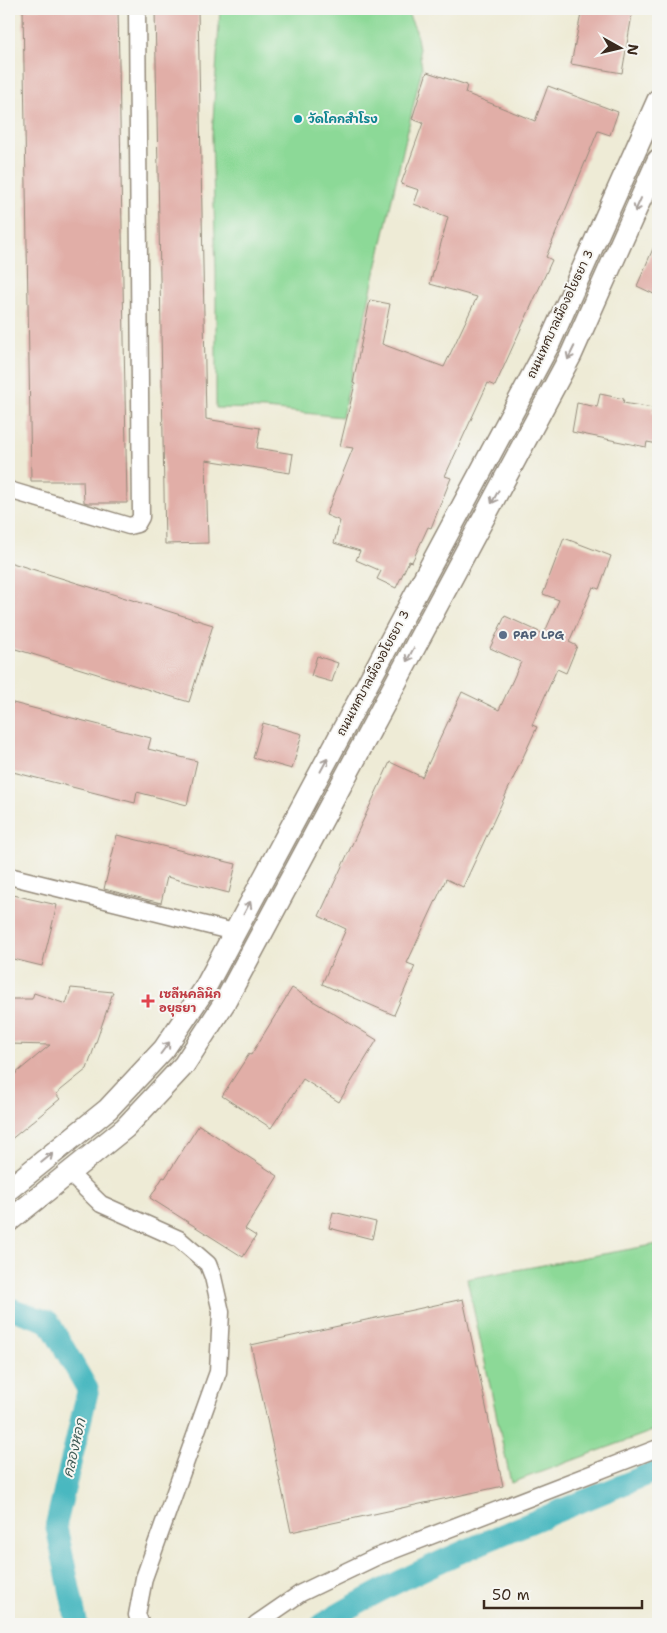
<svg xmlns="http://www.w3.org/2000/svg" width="667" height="1633" viewBox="0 0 667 1633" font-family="'Shantell Sans','Playpen Sans Thai',sans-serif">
	<rect width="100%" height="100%" fill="#f6f6f2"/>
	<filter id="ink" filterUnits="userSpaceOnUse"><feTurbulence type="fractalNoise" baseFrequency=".02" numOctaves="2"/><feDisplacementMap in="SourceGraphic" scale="10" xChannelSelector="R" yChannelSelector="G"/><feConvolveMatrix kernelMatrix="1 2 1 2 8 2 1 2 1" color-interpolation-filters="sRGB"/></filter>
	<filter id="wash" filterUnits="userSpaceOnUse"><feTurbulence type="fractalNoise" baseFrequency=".0096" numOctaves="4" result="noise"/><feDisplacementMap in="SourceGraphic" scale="20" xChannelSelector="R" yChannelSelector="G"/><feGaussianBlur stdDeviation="1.12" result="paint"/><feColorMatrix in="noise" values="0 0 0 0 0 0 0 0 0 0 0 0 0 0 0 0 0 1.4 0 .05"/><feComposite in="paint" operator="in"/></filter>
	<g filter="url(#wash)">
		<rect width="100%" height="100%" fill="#eeebd6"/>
		<!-- green -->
		<g fill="#8cd997" stroke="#64825a">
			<polygon points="220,9 406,9 416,31 422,68 342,417 267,409 216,408 216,272 212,136"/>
			<polygon points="658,1244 658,1429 511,1483 467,1279"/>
		</g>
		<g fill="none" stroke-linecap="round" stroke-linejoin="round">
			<!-- canal -->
			<g stroke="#49b8c0" stroke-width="22">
				<polyline points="9,1308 49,1322 88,1390 56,1525 77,1624"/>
				<path d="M322 1624C427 1560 545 1518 658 1470"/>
			</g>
		</g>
		<g id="blocks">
			<!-- building -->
			<g fill="#e1aea7">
				<polygon points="23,9 118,9 127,503 88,503 84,502 83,481 31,481"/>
				<polygon points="155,9 198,9 206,419 260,428 257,448 293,454 290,473 206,460 208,543 165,544"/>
				<polygon points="582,9 633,9 622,73 571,64"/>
				<polygon points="427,72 467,85 465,93 535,121 548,86 618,112 610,135 598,131 546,257 552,260 495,386 488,383 445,476 451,478 431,528 428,527 412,562 409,561 396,588 377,579 381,571 356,560 360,551 334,543 340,521 326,515 353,448 340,446 355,384 353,383 370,300 390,304 382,344 444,367 477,297 430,284 448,217 414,204 419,190 401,184 423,123 412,119"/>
				<polygon points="658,237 658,296 637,286"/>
				<polygon points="600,394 624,399 623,403 653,408 652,413 658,414 658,444 647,442 646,447 572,432 577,403 597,407"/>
				<polygon points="564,538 611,556 599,589 593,587 569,642 577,646 566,673 557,669 532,725 537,727 463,887 446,879 407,963 415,966 394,1015 322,984 346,929 319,916 390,762 422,777 462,692 499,710 521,662 490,648 505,616 544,634 559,600 543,594"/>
				<polygon points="9,562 213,625 189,702 9,647"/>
				<polygon points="317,656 338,663 332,682 311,676"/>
				<polygon points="9,702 151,738 148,749 197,761 187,805 137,792 135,803 9,771"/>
				<polygon points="263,723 302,734 292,769 253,758"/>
				<polygon points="117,835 236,864 229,893 167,877 161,903 104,889"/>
				<polygon points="9,894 57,905 42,966 9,958"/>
				<polygon points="71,988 113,992 87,1069 56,1094 60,1099 9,1141 9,1079 50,1045 9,1044 9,999 32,999 34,993 66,1004"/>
				<polygon points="292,988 377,1040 339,1102 303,1079 271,1128 222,1096 249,1054 251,1055"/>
				<polygon points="199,1125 278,1176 245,1229 256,1236 243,1257 150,1198 163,1177 165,1178"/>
				<polygon points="333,1212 376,1222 372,1239 329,1228"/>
				<polygon points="463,1299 503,1486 291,1532 251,1345"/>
			</g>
		</g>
	</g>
	<g filter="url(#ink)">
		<use href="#blocks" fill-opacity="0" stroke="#948a7a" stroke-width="1"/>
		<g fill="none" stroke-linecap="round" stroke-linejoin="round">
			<!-- minor casing -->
			<g stroke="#948a7a" stroke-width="19">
				<g id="minor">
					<polyline points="9,490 129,526 137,524 141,517 137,9"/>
					<polyline points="9,876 234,932"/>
					<polyline points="69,1173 101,1204 179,1239 208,1264 213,1277 221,1312 218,1372 144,1578 137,1615 141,1624"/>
					<polyline points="256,1624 301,1593 376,1557 658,1448"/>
				</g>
			</g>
			<!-- tertiary casing -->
			<g stroke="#948a7a" stroke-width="24">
				<g id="tertiary">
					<polyline points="9,1189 108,1109 164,1049 204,990 549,344 658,100"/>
					<polyline points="9,1221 125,1128 184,1065 225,1002 571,355 658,160"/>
				</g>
			</g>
			<!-- minor -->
			<use href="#minor" stroke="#fff" stroke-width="16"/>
			<!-- tertiary -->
			<use href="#tertiary" stroke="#fff" stroke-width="21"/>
		</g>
		<!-- one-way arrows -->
		<defs><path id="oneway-shaft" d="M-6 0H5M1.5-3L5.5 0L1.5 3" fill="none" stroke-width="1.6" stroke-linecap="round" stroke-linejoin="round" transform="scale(1.25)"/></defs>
		<g stroke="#a79f9a">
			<use href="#oneway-shaft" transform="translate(638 205) rotate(114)"/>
			<use href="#oneway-shaft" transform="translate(571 353) rotate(116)"/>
			<use href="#oneway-shaft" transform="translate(495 497) rotate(118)"/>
			<use href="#oneway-shaft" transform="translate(410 655) rotate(118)"/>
			<use href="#oneway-shaft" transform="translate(324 765) rotate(-62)"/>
			<use href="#oneway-shaft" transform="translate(247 908) rotate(-62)"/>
			<use href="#oneway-shaft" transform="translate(165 1048) rotate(-53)"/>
			<use href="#oneway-shaft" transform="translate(47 1158) rotate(-39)"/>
		</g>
	</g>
	<!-- markers -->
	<circle fill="#0f9aa8" stroke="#f6f6f2" stroke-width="2" cx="298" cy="119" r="5"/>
	<circle fill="#5c6f8a" stroke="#f6f6f2" stroke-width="2" cx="503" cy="635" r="5"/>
	<path fill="#e0444e" stroke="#f6f6f2" stroke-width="2" d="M145.5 993.5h5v5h5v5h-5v5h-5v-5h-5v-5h5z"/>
	<g text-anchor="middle" stroke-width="4" stroke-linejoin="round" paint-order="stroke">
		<!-- culture labels -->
		<g font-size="12" font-weight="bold" fill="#0d838f" stroke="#f6f6f2" text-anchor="start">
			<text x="308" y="123">วัดโคกสำโรง</text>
		</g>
		<!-- street labels -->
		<g font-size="12" fill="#3b2a1e" stroke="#f6f6f2">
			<text transform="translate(560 314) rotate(-65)" y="4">ถนนเทศบาลเมืองอโยธยา 3</text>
			<text transform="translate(373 673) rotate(-62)" y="4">ถนนเทศบาลเมืองอโยธยา 3</text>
		</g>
		<!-- service labels -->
		<g font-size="12" font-weight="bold" fill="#4e5e75" stroke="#f6f6f2" text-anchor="start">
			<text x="513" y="639">PAP LPG</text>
		</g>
		<!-- health labels -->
		<g font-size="12" font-weight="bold" fill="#be3a42" stroke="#f6f6f2" text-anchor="start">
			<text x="159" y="998">เซลีนคลินิก<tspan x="159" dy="14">อยุธยา</tspan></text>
		</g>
		<!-- water labels -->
		<g font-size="14" font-style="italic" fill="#405c57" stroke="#f6f6f2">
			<text transform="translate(74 1448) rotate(-77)" y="5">คลองหอก</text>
		</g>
	</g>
	<!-- margin -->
	<rect width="667" height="1633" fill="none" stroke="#f6f6f2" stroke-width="30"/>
	<!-- north arrow -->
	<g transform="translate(620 48) rotate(98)" stroke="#f6f6f2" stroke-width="4" paint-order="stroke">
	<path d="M0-4L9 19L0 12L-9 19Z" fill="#3b2a1e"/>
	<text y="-8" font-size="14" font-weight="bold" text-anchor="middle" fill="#3b2a1e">N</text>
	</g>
	<!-- scale -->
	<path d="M484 1600v8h158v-8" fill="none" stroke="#3b2a1e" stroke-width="2.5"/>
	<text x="492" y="1600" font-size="15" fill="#3b2a1e" stroke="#f6f6f2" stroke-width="4" paint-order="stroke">50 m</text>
</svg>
